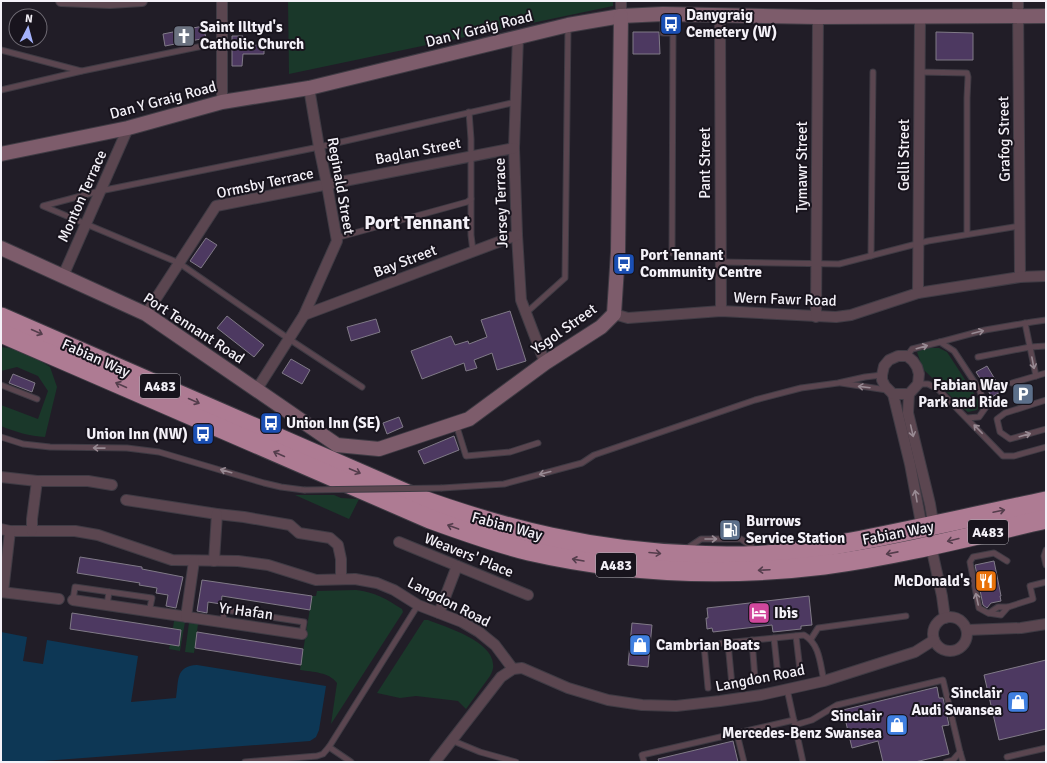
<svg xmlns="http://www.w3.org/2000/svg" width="1047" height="763" viewBox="0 0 1047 763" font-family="Signika,sans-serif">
	<rect width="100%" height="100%" fill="#211d27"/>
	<!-- green -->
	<g fill="#1a382a">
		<polygon points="288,1 613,1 613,6 289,74"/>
		<path d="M1 347 23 350 50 367 57 387 45 437C30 436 15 432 1 426V405L38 419 48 391 38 376 17 367 1 371Z"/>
		<polygon points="926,348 939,348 947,352 979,401 979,406 977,410 968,412 964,409 923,369 917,352"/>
		<polygon points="295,495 334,495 341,498 359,499 349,519"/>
		<path d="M356 590C375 592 386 599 402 609L403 612 331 724 337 683C329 672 313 672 300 670L312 596H316L317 591Z"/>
		<path d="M424 620H428C446 627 492 641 493 664 494 668 492 672 490 676L466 709 458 701 450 700 416 696 400 698 377 693Z"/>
		<polygon points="174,621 185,622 180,651 169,649 170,644 179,646 181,630 173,628"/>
		<polygon points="189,623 198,624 194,653 185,652"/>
	</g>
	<!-- water -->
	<path fill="#0d3755" d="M1 632 27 637 23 661 43 664 47 640 138 656 131 702 176 698C179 681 175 666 197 665L326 686 319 730 316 737 310 741 30 762H1Z"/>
	<!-- building -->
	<g fill="#4d3961" stroke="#807a87">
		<polygon points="203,26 206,38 165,46 163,34"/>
		<polygon points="633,32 659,32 660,54 633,54"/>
		<polygon points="936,32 973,33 973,60 936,60"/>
		<polygon points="232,36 243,36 243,45 264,45 264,54 243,54 242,66 232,66"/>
		<polygon points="206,238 217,245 201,268 190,261"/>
		<polygon points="510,311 526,361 497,370 492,353 474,360 477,368 466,371 464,363 422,379 411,351 451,336 455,345 468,341 469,344 487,337 481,320"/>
		<polygon points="227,316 264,345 254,357 217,328"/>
		<polygon points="376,319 380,332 351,341 347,327"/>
		<polygon points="291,359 310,370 302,384 282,373"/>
		<polygon points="987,366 1002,391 992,397 976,372"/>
		<polygon points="13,374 35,383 32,392 9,383"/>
		<polygon points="399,417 403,427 387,434 383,423"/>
		<polygon points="454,436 459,450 424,464 418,451"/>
		<polygon points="80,557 142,567 142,569 183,577 176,608 166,606 168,595 156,593 157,588 139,585 140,583 77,573"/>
		<polygon points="994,561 1001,596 1000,596 1001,601 991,603 987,608 983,605 975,565"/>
		<polygon points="202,580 312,596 310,610 222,596 221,604 208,602 207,613 197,611"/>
		<polygon points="809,596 812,625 801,626 801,629 773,632 772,625 713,632 712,628 707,629 706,618 708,618 707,608"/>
		<polygon points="72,613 181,630 179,646 70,629"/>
		<polygon points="632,623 652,625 648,667 628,665"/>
		<polygon points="197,632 303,649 301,665 195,648"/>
		<polygon points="1046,660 1046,729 999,740 984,675"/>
		<polygon points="937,687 939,698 943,698 949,725 942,726 949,754 915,762 883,762 878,741 852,748 843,710"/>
		<polygon points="733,741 738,762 659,762 658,759"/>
	</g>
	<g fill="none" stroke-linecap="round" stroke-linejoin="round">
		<!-- lane casing -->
		<g stroke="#3f3b44" stroke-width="7">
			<g id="lane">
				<polyline points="663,15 663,33 673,33 672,253"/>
				<polyline points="1,50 81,71"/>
				<polyline points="919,72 967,73 968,77 967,98 967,234"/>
				<polyline points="1,90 82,71 222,42"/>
				<polyline points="471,199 471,235 473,251"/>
				<polyline points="336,238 467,202 471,199 471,139 469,112"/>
				<polyline points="871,256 873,72"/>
				<polyline points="720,262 839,264 928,241 1020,226"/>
				<polyline points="526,313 565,278 568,26"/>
				<polyline points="1025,323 1036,376"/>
				<polyline points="940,342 954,351 979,389 986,407 979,417 967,418"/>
				<polyline points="907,356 912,349 940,342 985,330 1032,322 1046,320"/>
				<polyline points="978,357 1030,347 1046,346"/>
				<polyline points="841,383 887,390"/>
				<polyline points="1012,383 1046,373"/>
				<polyline points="918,384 928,384 938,389 1003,456 1014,456 1046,447"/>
				<polyline points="1,385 37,399"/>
				<polyline points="362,387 289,339 179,263 43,206 100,191 319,147 516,102"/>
				<polyline points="1046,400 1005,413 997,419 1000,432 1010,439 1046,429"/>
				<polyline points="456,424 466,456 510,452 538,443"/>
				<polyline points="1,437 23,444 50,447 127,448 159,452 264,483 281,487 304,490"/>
				<polyline points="442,488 504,484 582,463 594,455 755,400 801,388 838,383 865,377 882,375"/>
				<polyline points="686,549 701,539 741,539 756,550"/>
				<polyline points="1046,550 1044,556 1046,565"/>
				<polyline points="1007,561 994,553 973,557 970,562 979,608 988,613 1001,615 1008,607 1033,599 1030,586 1046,582"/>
				<polyline points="73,600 75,587 152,598 149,612"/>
				<polyline points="107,605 109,592"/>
				<polyline points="989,613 998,607 1008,607"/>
				<polyline points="222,623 225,610 304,622 302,634"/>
				<polyline points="796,636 800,670"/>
				<polyline points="774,638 778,676"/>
				<polyline points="811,639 818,628 906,616"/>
				<polyline points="752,640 755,679"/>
				<polyline points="728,643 732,685"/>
				<path d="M708 688 704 645 804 635C820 644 820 664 824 681"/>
				<polyline points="787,689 803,762"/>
				<polyline points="795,725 812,720 837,705 943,680 960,752 953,760 946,762"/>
				<polyline points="737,734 744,762"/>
				<polyline points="451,740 480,752 516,762"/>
				<polyline points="329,747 351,762"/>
				<polyline points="960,752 963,762"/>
				<polyline points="1007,757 1046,748"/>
				<polyline points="245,762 317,756 323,754 329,747 418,605"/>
				<polyline points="644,762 642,755 794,720"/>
			</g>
		</g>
		<!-- street casing -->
		<g stroke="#3f3b44" stroke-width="12">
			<g id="street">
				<polyline points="61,1 110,3 142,1"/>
				<polyline points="222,1 222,102"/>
				<polyline points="1018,1 1020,277"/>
				<polyline points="720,15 721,311"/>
				<polyline points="621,16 621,1"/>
				<polyline points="518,37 514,148 517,235 521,300 545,363"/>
				<polyline points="63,276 128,128"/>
				<polyline points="918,293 920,17"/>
				<polyline points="146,314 216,206 514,148"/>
				<polyline points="614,314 628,318 721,311 836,317 851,315 918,293 1020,277 1046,276"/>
				<polyline points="304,315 517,235"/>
				<polyline points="816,317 818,17"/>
				<polyline points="257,389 304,315 337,241 327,185 319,147 309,88"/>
				<polyline points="893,394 910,464 922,528 931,546 942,596 945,618"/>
				<polyline points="909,394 893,394 885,386 882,380 882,375 884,366 889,360 898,356 907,356 913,361 917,367 919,374 918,384 909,394 908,413 930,504 934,528"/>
				<polyline points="1,477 37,481 88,481 112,485"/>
				<polyline points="126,500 217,514 244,517 290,525 299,533 330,538 338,545 341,559 341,579"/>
				<polyline points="1,529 10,531 75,531 98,535 172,560 238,561 268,565 316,580 355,579 377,583 394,590 418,605 462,622 479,632 495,645 513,669"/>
				<polyline points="32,531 32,519 37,481"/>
				<polyline points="399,542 528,595"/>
				<polyline points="214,561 217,514"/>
				<polyline points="1,592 59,599"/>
				<polyline points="3,592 10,531"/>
				<polyline points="73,600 302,634"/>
				<polyline points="439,613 457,566"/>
				<polyline points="186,617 194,561"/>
				<circle cx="950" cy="634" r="17"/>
				<polyline points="967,630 1021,628 1046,624"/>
				<polyline points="435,762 501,677 513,669 522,668 568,688 608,700 642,705 676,706 720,701 761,695 824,681 915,652 934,640"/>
			</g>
		</g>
		<!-- secondary casing -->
		<g stroke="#3f3b44" stroke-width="16">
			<g id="secondary">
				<polyline points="1,154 128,128 222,102 309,88 568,25 621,16 663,14 818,17 1046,16"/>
				<polyline points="1,248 146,314 337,445 379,449 469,419 545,363 601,327 614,314 618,252 621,16"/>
			</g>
		</g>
		<!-- highway casing -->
		<g stroke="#3f3b44" stroke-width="21">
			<g id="highway">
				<path d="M1 317 412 496C505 530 595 552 694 555 718 556 742 557 765 555 798 552 830 546 862 540 923 528 985 514 1046 501"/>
				<path d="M1 333 430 519C463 531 496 543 529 551 625 573 726 577 824 565 899 555 972 536 1046 519"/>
			</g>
		</g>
		<!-- lane -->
		<use href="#lane" stroke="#5b4650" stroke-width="5"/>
		<!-- street -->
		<use href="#street" stroke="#5b4650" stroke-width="10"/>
		<!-- secondary -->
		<use href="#secondary" stroke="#7d5c6b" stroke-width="14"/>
		<!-- highway -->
		<use href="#highway" stroke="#ae7b93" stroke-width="19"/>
		<!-- lane-bridge casing -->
		<g stroke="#3f3b44" stroke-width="7" stroke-linecap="butt">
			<polyline id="lane-bridge" points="304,490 442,488"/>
		</g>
		<!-- lane-bridge -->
		<use href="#lane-bridge" stroke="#5b4650" stroke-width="5"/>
	</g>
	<!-- one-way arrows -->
	<defs><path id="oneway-shaft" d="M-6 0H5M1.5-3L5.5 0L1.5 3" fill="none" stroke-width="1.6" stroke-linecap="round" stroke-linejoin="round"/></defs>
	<g stroke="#543d4c">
		<use href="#oneway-shaft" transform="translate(37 332) rotate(24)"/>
		<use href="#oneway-shaft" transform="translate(121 385) rotate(-156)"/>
		<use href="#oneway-shaft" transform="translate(194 401) rotate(24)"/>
		<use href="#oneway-shaft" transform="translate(279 454) rotate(-156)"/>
		<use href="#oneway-shaft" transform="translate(355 471) rotate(23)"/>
		<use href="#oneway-shaft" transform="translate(999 511) rotate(-12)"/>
		<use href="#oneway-shaft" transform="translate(453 527) rotate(-160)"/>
		<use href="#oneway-shaft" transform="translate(953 540) rotate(166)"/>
		<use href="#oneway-shaft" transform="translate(655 553) rotate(5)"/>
		<use href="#oneway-shaft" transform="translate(892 553) rotate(169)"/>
		<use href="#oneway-shaft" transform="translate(578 560) rotate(-170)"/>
		<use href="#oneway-shaft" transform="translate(764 570) rotate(177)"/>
	</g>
	<g stroke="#988a93">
		<use href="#oneway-shaft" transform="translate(978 332) rotate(-14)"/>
		<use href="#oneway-shaft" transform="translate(922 347) rotate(-16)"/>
		<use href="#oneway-shaft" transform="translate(1033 363) rotate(79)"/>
		<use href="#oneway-shaft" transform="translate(864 387) rotate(-173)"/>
		<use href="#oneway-shaft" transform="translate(978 429) rotate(-134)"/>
		<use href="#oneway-shaft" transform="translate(912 431) rotate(77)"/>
		<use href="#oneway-shaft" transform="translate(1025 435) rotate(-16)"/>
		<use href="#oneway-shaft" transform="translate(99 448) rotate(-179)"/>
		<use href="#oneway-shaft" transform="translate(226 471) rotate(-164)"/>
		<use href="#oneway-shaft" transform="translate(545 473) rotate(165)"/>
		<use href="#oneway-shaft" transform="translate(916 496) rotate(-100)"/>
		<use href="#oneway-shaft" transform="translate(711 539)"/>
		<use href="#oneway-shaft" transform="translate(977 599) rotate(-102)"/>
	</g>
	<!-- icons -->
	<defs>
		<g id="bus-square" transform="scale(1.15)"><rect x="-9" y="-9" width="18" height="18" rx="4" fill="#1a4fb4" stroke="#18141d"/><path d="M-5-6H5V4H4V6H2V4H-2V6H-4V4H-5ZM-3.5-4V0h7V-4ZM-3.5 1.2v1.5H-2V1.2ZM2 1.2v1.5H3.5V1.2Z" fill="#fff"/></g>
		<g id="church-square" transform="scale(1.15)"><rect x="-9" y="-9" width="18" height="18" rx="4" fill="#6b7280" stroke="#18141d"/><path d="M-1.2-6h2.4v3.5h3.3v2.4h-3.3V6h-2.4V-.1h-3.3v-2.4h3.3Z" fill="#fff"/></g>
		<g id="parking-square" transform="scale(1.15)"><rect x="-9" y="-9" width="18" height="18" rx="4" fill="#5c6f8a" stroke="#18141d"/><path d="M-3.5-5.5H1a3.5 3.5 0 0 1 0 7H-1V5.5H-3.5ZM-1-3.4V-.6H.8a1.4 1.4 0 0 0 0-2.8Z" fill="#fff"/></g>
		<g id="fuel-square" transform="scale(1.15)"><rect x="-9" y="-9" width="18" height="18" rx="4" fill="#5c6f8a" stroke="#18141d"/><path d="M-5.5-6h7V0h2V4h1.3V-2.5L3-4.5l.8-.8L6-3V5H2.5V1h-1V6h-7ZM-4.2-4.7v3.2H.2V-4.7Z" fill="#fff"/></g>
		<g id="restaurant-square" transform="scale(1.15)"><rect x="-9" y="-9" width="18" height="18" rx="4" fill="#e8710a" stroke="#18141d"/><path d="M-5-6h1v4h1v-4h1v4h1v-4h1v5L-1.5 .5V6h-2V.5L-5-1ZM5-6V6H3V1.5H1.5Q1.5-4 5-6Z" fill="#fff"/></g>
		<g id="hotel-square" transform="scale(1.15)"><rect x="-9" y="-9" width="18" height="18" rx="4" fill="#d1479c" stroke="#18141d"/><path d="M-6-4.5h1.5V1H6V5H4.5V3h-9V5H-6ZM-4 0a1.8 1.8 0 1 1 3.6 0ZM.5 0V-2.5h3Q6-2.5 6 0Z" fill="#fff"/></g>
		<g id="shop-square" transform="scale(1.15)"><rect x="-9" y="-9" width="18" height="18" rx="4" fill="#3f7fe0" stroke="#18141d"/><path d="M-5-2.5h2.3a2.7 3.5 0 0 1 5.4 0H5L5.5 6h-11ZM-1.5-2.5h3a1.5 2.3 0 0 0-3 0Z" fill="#fff"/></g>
	</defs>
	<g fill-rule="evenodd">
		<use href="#bus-square" x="671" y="24"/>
		<use href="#church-square" x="184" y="36"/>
		<use href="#bus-square" x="624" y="264"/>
		<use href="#parking-square" x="1023" y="394"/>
		<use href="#bus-square" x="271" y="423"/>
		<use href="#bus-square" x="203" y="434"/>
		<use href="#fuel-square" x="730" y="530"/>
		<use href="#restaurant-square" x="986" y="581"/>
		<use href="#hotel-square" x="759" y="613"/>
		<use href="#shop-square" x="640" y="645"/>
		<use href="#shop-square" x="1018" y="702"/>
		<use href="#shop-square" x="897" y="725"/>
	</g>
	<g text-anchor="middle" stroke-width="4" stroke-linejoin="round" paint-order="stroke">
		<!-- shield labels -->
		<g fill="#18141d" stroke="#b2afb6" stroke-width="1">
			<rect x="140" y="374" width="40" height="24" rx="3"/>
			<rect x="968" y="520" width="40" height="24" rx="3"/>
			<rect x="596" y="553" width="40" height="24" rx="3"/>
		</g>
		<g font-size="14" font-weight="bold" fill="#f4f1f8">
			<text x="160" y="391">A483</text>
			<text x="988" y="537">A483</text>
			<text x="616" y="570">A483</text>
		</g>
		<!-- poi labels -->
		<g font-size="15" font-weight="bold" fill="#f4f1f8" stroke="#18141d" text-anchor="start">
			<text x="686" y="20">Danygraig<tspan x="686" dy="17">Cemetery (W)</tspan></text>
			<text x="200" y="32">Saint Illtyd's<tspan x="200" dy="17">Catholic Church</tspan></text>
			<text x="640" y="260">Port Tennant<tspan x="640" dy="17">Community Centre</tspan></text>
			<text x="1008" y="390" text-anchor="end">Fabian Way<tspan x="1008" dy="17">Park and Ride</tspan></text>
			<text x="286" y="428">Union Inn (SE)</text>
			<text x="188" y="439" text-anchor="end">Union Inn (NW)</text>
			<text x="746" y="526">Burrows<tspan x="746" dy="17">Service Station</tspan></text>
			<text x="970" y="586" text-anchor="end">McDonald's</text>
			<text x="774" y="618">Ibis</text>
			<text x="656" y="650">Cambrian Boats</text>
			<text x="1002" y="698" text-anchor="end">Sinclair<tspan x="1002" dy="17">Audi Swansea</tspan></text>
			<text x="882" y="721" text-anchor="end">Sinclair<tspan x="882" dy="17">Mercedes-Benz Swansea</tspan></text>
		</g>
		<!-- street labels -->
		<g font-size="15" fill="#f4f1f8" stroke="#18141d">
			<text transform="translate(479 29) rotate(-14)" y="5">Dan Y Graig Road</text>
			<text transform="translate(163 100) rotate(-15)" y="5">Dan Y Graig Road</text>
			<text transform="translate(1004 139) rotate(-91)" y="5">Grafog Street</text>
			<text transform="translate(418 151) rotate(-11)" y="5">Baglan Street</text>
			<text transform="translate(904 155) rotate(-90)" y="5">Gelli Street</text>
			<text transform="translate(705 163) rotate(-90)" y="5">Pant Street</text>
			<text transform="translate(802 167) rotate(-90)" y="5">Tymawr Street</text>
			<text transform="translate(265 183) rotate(-12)" y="5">Ormsby Terrace</text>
			<text transform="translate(341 186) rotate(80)" y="5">Reginald Street</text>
			<text transform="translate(82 196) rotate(-66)" y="5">Monton Terrace</text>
			<text transform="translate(501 203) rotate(-92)" y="5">Jersey Terrace</text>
			<text transform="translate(405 261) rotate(-21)" y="5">Bay Street</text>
			<text transform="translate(785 299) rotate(2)" y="5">Wern Fawr Road</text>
			<text transform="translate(194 328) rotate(33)" y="5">Port Tennant Road</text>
			<text transform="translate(564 329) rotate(-35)" y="5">Ysgol Street</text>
			<text transform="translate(96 358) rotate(24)" y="5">Fabian Way</text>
			<text transform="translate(507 526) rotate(15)" y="5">Fabian Way</text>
			<text transform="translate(898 533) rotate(-11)" y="5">Fabian Way</text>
			<text transform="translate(469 555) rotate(22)" y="5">Weavers' Place</text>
			<text transform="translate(449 602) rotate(27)" y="5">Langdon Road</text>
			<text transform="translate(246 611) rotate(8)" y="5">Yr Hafan</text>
			<text transform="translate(760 678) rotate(-11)" y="5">Langdon Road</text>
		</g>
		<!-- district labels -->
		<g font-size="19" font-weight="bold" fill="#f4f1f8" stroke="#18141d">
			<text x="417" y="229">Port Tennant</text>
		</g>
	</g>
	<!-- border -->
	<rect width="1047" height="763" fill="none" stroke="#f4f1f8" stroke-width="4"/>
	<!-- north arrow -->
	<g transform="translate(28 28) rotate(6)"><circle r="19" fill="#18141d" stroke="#706c75"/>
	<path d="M0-3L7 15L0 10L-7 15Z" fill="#a4b2fc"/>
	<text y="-6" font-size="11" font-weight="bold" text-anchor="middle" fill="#f4f1f8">N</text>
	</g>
</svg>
